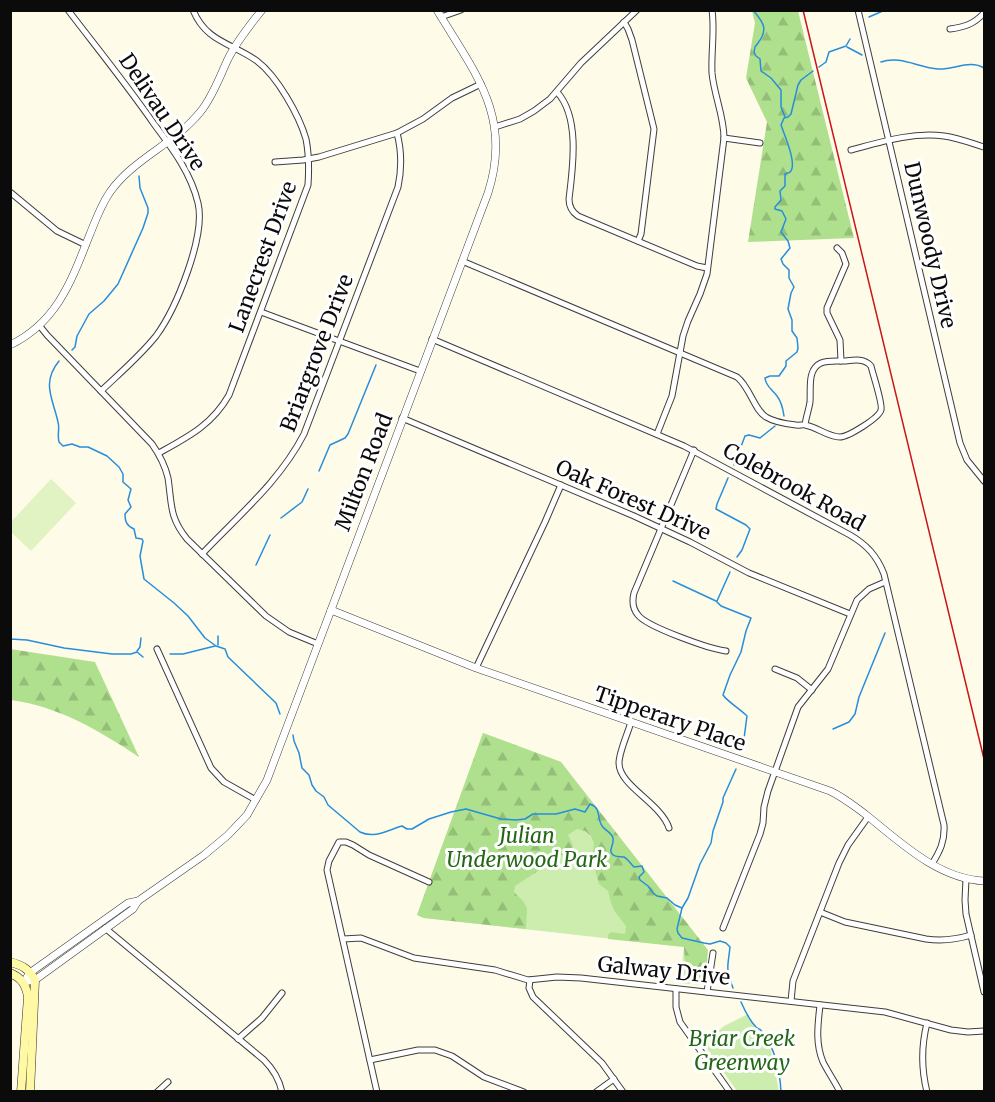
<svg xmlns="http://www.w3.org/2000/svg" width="995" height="1102" viewBox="0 0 995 1102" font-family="Merriweather,serif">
	<defs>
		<pattern id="forest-firs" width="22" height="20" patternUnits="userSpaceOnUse" patternTransform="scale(1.5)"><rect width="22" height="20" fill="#afe08d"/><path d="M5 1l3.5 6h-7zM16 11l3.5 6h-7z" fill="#95bf78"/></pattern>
	</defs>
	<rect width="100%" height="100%" fill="#fffbe9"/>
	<!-- grass -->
	<g fill="#cdedaf">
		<polygon points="483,733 561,762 703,964 702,985 680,983 684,947 424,918 417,915"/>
		<polygon points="748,1014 752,1023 761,1031 771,1050 779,1091 737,1091 703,1043 724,1026"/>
	</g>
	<!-- forest -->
	<g fill="url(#forest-firs)">
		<polygon points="752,11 798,11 854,238 748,242 767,122 746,78 755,23"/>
		<path d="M10 649 95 662 139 757C98 730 60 707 11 700Z"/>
		<path d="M483 733 561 762 708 950 706 976C685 985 685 961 684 947L608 939V935L611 932 625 934 626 926 615 912 611 903 608 891 599 884 592 859 594 843 591 836 585 831 577 829 568 835 573 845 572 849 515 886 514 892 523 901 527 908 526 929 424 918 417 915Z"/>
	</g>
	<!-- pitch -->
	<polygon fill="#e1f3c2" points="51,479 76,503 31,551 11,532 11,522"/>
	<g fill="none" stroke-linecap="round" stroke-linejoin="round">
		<!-- stream -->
		<g stroke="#278edb" stroke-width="1.5">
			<path d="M753 10C763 22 769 29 758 43 753 50 756 44 754 52L756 56 760 59 761 71 771 78 781 90V107L785 117"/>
			<polyline points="869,17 885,10"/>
			<polyline points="847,47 862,55"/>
			<path d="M881 62C900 55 919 68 938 69 954 70 970 59 984 68"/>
			<polyline points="819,67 826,62 829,52 846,46 850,39"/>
			<polyline points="72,350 75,347 77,336 89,314 104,301 118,284 143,228 148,213 148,208 140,188 139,176"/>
			<path d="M59 361C41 383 53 399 58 422 60 428 57 435 59 442L63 446 72 444 80 447H88L107 456 119 467 123 474V482L131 489 128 500 131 507 125 514C125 522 127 526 134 529L136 538 142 539 143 541 140 556 144 579 174 603 188 616 205 638 216 646 225 649 228 657 276 703 280 714"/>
			<path d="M784 416C783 409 781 401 777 396 772 389 766 387 765 378L770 376H779L786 366V361L797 352 798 348 797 338 792 331V320L788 309 791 293 794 287 789 278V270L783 264 781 259 790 248 788 241 781 232 786 219 782 211 775 209V207L781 200 780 191 785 186V174C787 173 789 173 790 172 798 165 784 134 781 125L784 118 788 117 791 114 798 85 801 80 813 71"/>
			<polyline points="734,465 745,436 749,435 760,438 775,426"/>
			<polyline points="319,471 330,445 345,438 348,434 376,365"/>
			<polyline points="728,478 717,504 716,509 746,525 750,529 742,550 737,557"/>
			<polyline points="281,518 302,502 308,489"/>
			<polyline points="256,565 270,535"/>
			<path d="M673 581 716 601 721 606 751 618 746 631 741 652 730 675 723 695C727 701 741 710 747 716L743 746"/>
			<polyline points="717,601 730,572"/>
			<polyline points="218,636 218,645"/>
			<polyline points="10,639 27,640 64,648 112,654 131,654 137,652 143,657"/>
			<polyline points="137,651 140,647 141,638"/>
			<polyline points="170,654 183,654 215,646"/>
			<polyline points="833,729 849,722 855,714 859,697 885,633"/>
			<path d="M293 735 294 741 299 753 302 768 309 775 312 785 316 791 324 797 328 805 360 832C374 839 388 830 402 826L407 829H412L429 819 451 812 466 809 501 819 516 820 525 819 533 814H556L575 809 585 812 590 804C601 808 597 816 601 824 603 830 611 831 613 838 614 844 610 848 611 852 613 858 620 856 624 857 628 859 631 864 634 867L642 866 644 872 639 877 640 880 648 886 653 893 657 896 667 898 675 905 682 908"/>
			<path d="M733 988C725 967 728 967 730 947L726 943 720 941 710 944 704 943 682 938 678 933 677 929 682 908 688 898 700 864 711 843 713 831 723 802V798L736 769"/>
			<path d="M741 1002C745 1011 749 1020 756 1027 762 1032 758 1026 763 1033 775 1049 780 1072 781 1092"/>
		</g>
		<!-- minor casing -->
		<g stroke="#3e3e3e" stroke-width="7">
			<g id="minor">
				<path d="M68 10C97 48 127 85 154 124 172 148 191 173 198 203 206 236 176 309 156 336 140 356 120 373 101 391"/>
				<polyline points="858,10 960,443 967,460 984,481"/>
				<polyline points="441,17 461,10"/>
				<polyline points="624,22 628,29 632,40 654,129 641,234 638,241"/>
				<path d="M950 29C965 27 974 24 984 13"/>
				<path d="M557 92C580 117 573 167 569 199 569 206 572 212 578 216L697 266 707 268"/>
				<polyline points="495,127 520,119 534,111 550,99 581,63 637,10"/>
				<polyline points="724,138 760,143"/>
				<path d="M851 150C881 142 912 132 944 136 958 138 971 143 984 147"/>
				<polyline points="275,162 303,160 319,157 397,133 423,119 452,98 481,84"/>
				<polyline points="10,192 57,231 86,245"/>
				<polyline points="837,248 842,253 846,264 827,308 827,313 840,340 841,361"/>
				<path d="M462 261 737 377C750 387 754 410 766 417 774 422 787 424 796 425 799 426 802 424 805 425 817 427 828 437 840 437 848 437 879 418 881 410 883 404 873 375 871 366 864 358 854 360 845 361 837 361 828 360 821 363 807 369 811 389 810 402 809 409 806 417 805 425"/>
				<polyline points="261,312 420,371"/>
				<path d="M39 325 47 335 152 444C159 454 165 465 168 478 172 504 169 517 187 539L266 616 289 632 318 644"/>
				<path d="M432 339 684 446 850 535C867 545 877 556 884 574L944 825C945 841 940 851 932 864"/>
				<polyline points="402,418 634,516 690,542 749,573 850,614"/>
				<path d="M657 434 672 396 683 336 688 321 700 294 707 274 724 138C724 116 714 95 712 73 711 52 715 31 712 10"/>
				<path d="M694 450 634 593C632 601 632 608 638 615 647 627 710 649 726 651"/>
				<path d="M159 453C188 437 212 425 229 395L308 185C309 170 309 154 306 139 299 115 277 76 257 61 232 43 206 42 193 10"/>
				<path d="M202 554C238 516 280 481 304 434L398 187C402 168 402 152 397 133"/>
				<polyline points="157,649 211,768 224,782 256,800"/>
				<polyline points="476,668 545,522 561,485"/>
				<polyline points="775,669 797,678 812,690"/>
				<path d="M631 722C628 733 619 752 619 763 619 786 661 803 669 828"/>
				<polyline points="966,879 965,900 966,914 984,992"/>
				<path d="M820 912 845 922 926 939C941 941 955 940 971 935"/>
				<path d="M105 928 264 1060C273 1069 279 1078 282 1092"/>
				<polyline points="723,928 760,834 763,823 764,807 768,791 798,707 828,669 857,600 869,589 885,582"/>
				<polyline points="343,939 361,938 414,958 495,970 528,980 557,977 581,978 885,1012 951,1030 968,1032 984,1031"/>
				<polyline points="530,980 529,988 533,997 602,1063 623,1092"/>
				<polyline points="676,989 676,1007 680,1022 730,1092"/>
				<polyline points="707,992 713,953"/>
				<polyline points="791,1001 793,981 839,863 848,845 868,817"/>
				<path d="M820 1005C818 1024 815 1043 823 1062 828 1072 835 1082 840 1092"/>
				<polyline points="238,1039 262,1018 282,993"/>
				<polyline points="370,1060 418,1050 435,1050 452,1056 484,1077 524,1092"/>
				<polyline points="157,1092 168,1082"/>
				<polyline points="377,1092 327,870 329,861 339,842 346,842 353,845 369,855 429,882"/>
				<polyline points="596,1092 614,1079"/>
				<path d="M927 1092C921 1068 921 1047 927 1023"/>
			</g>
		</g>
		<!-- tertiary casing -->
		<g stroke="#3e3e3e" stroke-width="8">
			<g id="tertiary">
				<path d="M10 345C58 322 72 279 90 234 96 219 101 205 110 192 134 158 175 144 201 111 213 96 220 76 228 59 237 41 249 26 262 10"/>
				<path d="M331 610 476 668 830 791C843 797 854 806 865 814 900 842 938 879 984 881"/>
				<polyline points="27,977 31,972 128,903 138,901"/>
				<path d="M23 982 35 980 46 972 133 909 138 901 204 855 228 835 247 815 267 780 488 193C513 116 474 72 437 10"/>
			</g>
		</g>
		<!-- secondary casing -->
		<g stroke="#2d2d2d" stroke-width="9">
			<g id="secondary">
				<path d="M10 962C22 965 29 969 35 980L30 1092"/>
				<path d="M10 973C22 978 26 985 28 997L21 1092"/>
			</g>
		</g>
		<!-- minor -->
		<use href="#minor" stroke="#fff" stroke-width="5"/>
		<!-- tertiary -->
		<use href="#tertiary" stroke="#fff" stroke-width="7"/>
		<!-- secondary -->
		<use href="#secondary" stroke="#fff8a4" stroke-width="8"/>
		<!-- rail -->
		<polyline stroke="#c81619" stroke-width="1.5" points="803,10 984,759"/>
	</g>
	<g text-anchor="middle" stroke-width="6" stroke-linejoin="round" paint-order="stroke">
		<!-- street labels -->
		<g font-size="21" fill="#0b0b0b" stroke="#fff">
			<text transform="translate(162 112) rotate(56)" y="7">Delivau Drive</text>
			<text transform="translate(930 245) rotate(77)" y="7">Dunwoody Drive</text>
			<text transform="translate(263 257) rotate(-70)" y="7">Lanecrest Drive</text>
			<text transform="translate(317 353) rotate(-69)" y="7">Briargrove Drive</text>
			<text transform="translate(364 472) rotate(-69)" y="7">Milton Road</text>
			<text transform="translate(794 487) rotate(29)" y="7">Colebrook Road</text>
			<text transform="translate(633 500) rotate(24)" y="7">Oak Forest Drive</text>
			<text transform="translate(670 719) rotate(19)" y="7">Tipperary Place</text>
			<text transform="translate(664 971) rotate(6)" y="7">Galway Drive</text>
		</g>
		<!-- park labels -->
		<g font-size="21" font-style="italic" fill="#246816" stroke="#fff">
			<text x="527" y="843">Julian<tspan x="527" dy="24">Underwood Park</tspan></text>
			<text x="742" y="1046">Briar Creek<tspan x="742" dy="24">Greenway</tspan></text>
		</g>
	</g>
	<!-- border -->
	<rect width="995" height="1102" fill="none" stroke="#0b0b0b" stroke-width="24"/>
</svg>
